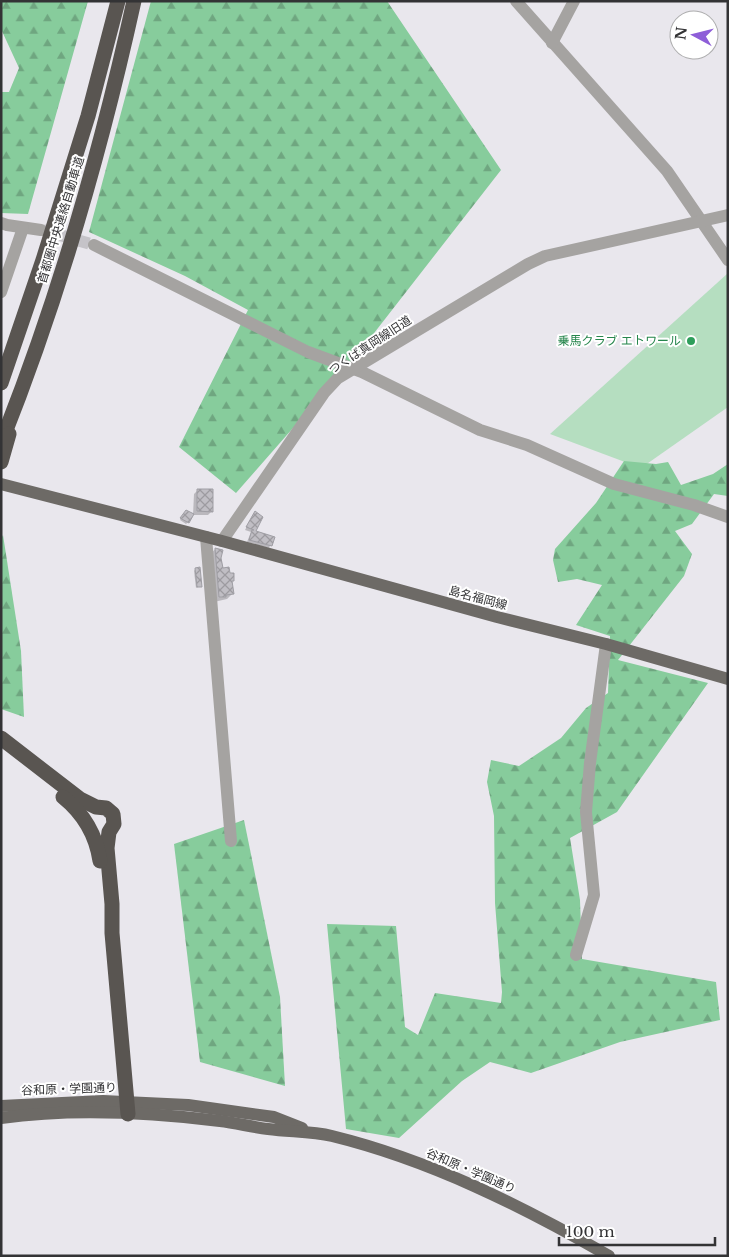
<svg xmlns="http://www.w3.org/2000/svg" width="729" height="1257" viewBox="0 0 729 1257" font-family="'Libre Baskerville','Noto Sans JP',serif">
	<defs>
		<pattern id="forest-firs" width="22" height="20" patternUnits="userSpaceOnUse" patternTransform="scale(1.25)"><rect width="22" height="20" fill="#87cc9c"/><path d="M5 1l3.5 6h-7zM16 11l3.5 6h-7z" fill="#6fa680"/></pattern>
		<pattern id="building-cross-hatch" width="8" height="8" patternUnits="userSpaceOnUse" patternTransform="scale(1.25)"><rect width="8" height="8" fill="#c0bec4"/><path d="M0 0l8 8M0 8l8-8" fill="none" stroke="#9d9ba0"/></pattern>
	</defs>
	<rect width="100%" height="100%" fill="#e9e7ed"/>
	<!-- green -->
	<polygon fill="#b5dec0" points="727,274 728,407 641,468 550,434"/>
	<!-- forest -->
	<g fill="url(#forest-firs)">
		<polygon points="1,1 88,1 28,214 1,213 1,92 9,92 19,68 1,29"/>
		<polygon points="151,1 387,1 501,170 357,355 236,493 179,447 248,310 185,276 89,232"/>
		<polygon points="624,461 656,464 668,462 681,485 713,474 728,464 728,496 714,494 692,524 675,531 692,554 684,576 618,660 708,683 617,812 570,838 580,900 582,959 716,982 720,1020 620,1042 531,1073 490,1062 462,1081 399,1138 346,1129 327,924 396,926 405,1027 418,1035 435,993 501,1003 502,992 495,903 494,816 487,782 491,760 519,766 561,738 586,708 608,693 610,636 576,625 602,585 577,579 558,582 553,560 555,549 596,503"/>
		<polygon points="3,535 21,651 24,717 1,709 1,539"/>
		<polygon points="244,820 280,997 285,1086 200,1062 174,844"/>
	</g>
	<!-- shadow -->
	<g fill="#0003">
		<polygon points="198,490 212,511 208,515 193,515 194,494"/>
		<polygon points="184,513 188,522 186,524 180,520"/>
		<polygon points="253,515 254,532 273,538 269,548 247,542 251,532 245,530"/>
		<polygon points="215,549 220,558 222,569 233,580 231,582 233,593 227,599 214,602 210,555"/>
		<polygon points="195,569 201,586 196,588 194,571"/>
	</g>
	<!-- building -->
	<g fill="url(#building-cross-hatch)" stroke="#9f9ea4">
		<polygon points="197,489 213,489 213,512 197,511"/>
		<polygon points="186,510 194,514 189,523 180,518"/>
		<polygon points="255,511 263,517 256,531 275,537 272,546 249,540 252,530 254,530 246,527"/>
		<polygon points="215,548 223,550 221,558 223,568 229,567 230,573 234,573 234,581 232,581 234,594 226,595 226,597 219,597"/>
		<polygon points="200,567 202,587 197,587 195,568"/>
	</g>
	<g fill="none" stroke-linecap="round" stroke-linejoin="round">
		<!-- minor-tunnel -->
		<polyline stroke="#c5c3c8" stroke-width="12" stroke-dasharray="12 6" stroke-linecap="butt" points="43,230 94,245"/>
		<!-- minor -->
		<g stroke="#a5a3a1" stroke-width="12">
			<polyline points="516,1 667,171 728,260"/>
			<polyline points="552,43 574,1"/>
			<polyline points="1,223 7,225 41,230"/>
			<polyline points="94,245 308,352 362,372 480,430 527,445 614,484 694,505 728,517"/>
			<polyline points="1,292 23,228"/>
			<polyline points="206,537 231,841"/>
			<polyline points="222,541 324,393 338,378 528,264 545,256 728,215"/>
			<polyline points="576,955 594,895 586,812 590,763 606,644"/>
		</g>
		<!-- major -->
		<g stroke="#6d6a66" stroke-width="12">
			<polyline points="1,484 222,541 497,617 606,644 728,679"/>
			<polyline points="1,1106 103,1101 188,1105 274,1117 302,1128"/>
			<path d="M1 1118C73 1108 148 1112 220 1121 236 1123 252 1127 268 1129 290 1132 311 1131 332 1136 430 1160 522 1206 609 1256"/>
		</g>
		<!-- highway -->
		<g stroke="#595551" stroke-width="15">
			<polyline points="1,383 43,260 88,116 118,1"/>
			<path d="M1 443C58 300 101 151 134 1"/>
			<polyline points="1,462 9,434"/>
			<polyline points="1,738 80,799 96,807 106,808 113,814 114,824 109,832 107,848 112,904 112,933 128,1114"/>
			<path d="M63 797C84 814 96 834 100 861"/>
		</g>
	</g>
	<!-- markers -->
	<circle fill="#2e9e5b" stroke="#fff" stroke-width="2" cx="691" cy="341" r="5"/>
	<g text-anchor="middle" stroke-width="4" stroke-linejoin="round" paint-order="stroke">
		<!-- street labels -->
		<g font-size="12" fill="#333335" stroke="#fff">
			<text transform="translate(61 220) rotate(-73)" y="4">首都圏中央連絡自動車道</text>
			<text transform="translate(370 345) rotate(-33)" y="4">つくば真岡線旧道</text>
			<text transform="translate(478 598) rotate(15)" y="4">島名福岡線</text>
			<text transform="translate(69 1089) rotate(-2)" y="4">谷和原・学園通り</text>
			<text transform="translate(471 1171) rotate(23)" y="4">谷和原・学園通り</text>
		</g>
		<!-- leisure labels -->
		<g font-size="12" fill="#27864d" stroke="#fff" text-anchor="end">
			<text x="681" y="345">乗馬クラブ エトワール</text>
		</g>
	</g>
	<!-- border -->
	<rect width="729" height="1257" fill="none" stroke="#333335" stroke-width="5"/>
	<!-- north arrow -->
	<g transform="translate(694 35) rotate(277)"><circle r="24" fill="#ffffff" stroke="#adadae"/>
	<path d="M0-4L9 19L0 12L-9 19Z" fill="#8e5ed8"/>
	<text y="-8" font-size="14" font-weight="bold" text-anchor="middle" fill="#333335">N</text>
	</g>
	<!-- scale -->
	<path d="M559 1237v8h156v-8" fill="none" stroke="#333335" stroke-width="2.5"/>
	<text x="566" y="1237" font-size="15" fill="#333335" stroke="#ffffff" stroke-width="4" paint-order="stroke">100 m</text>
</svg>
